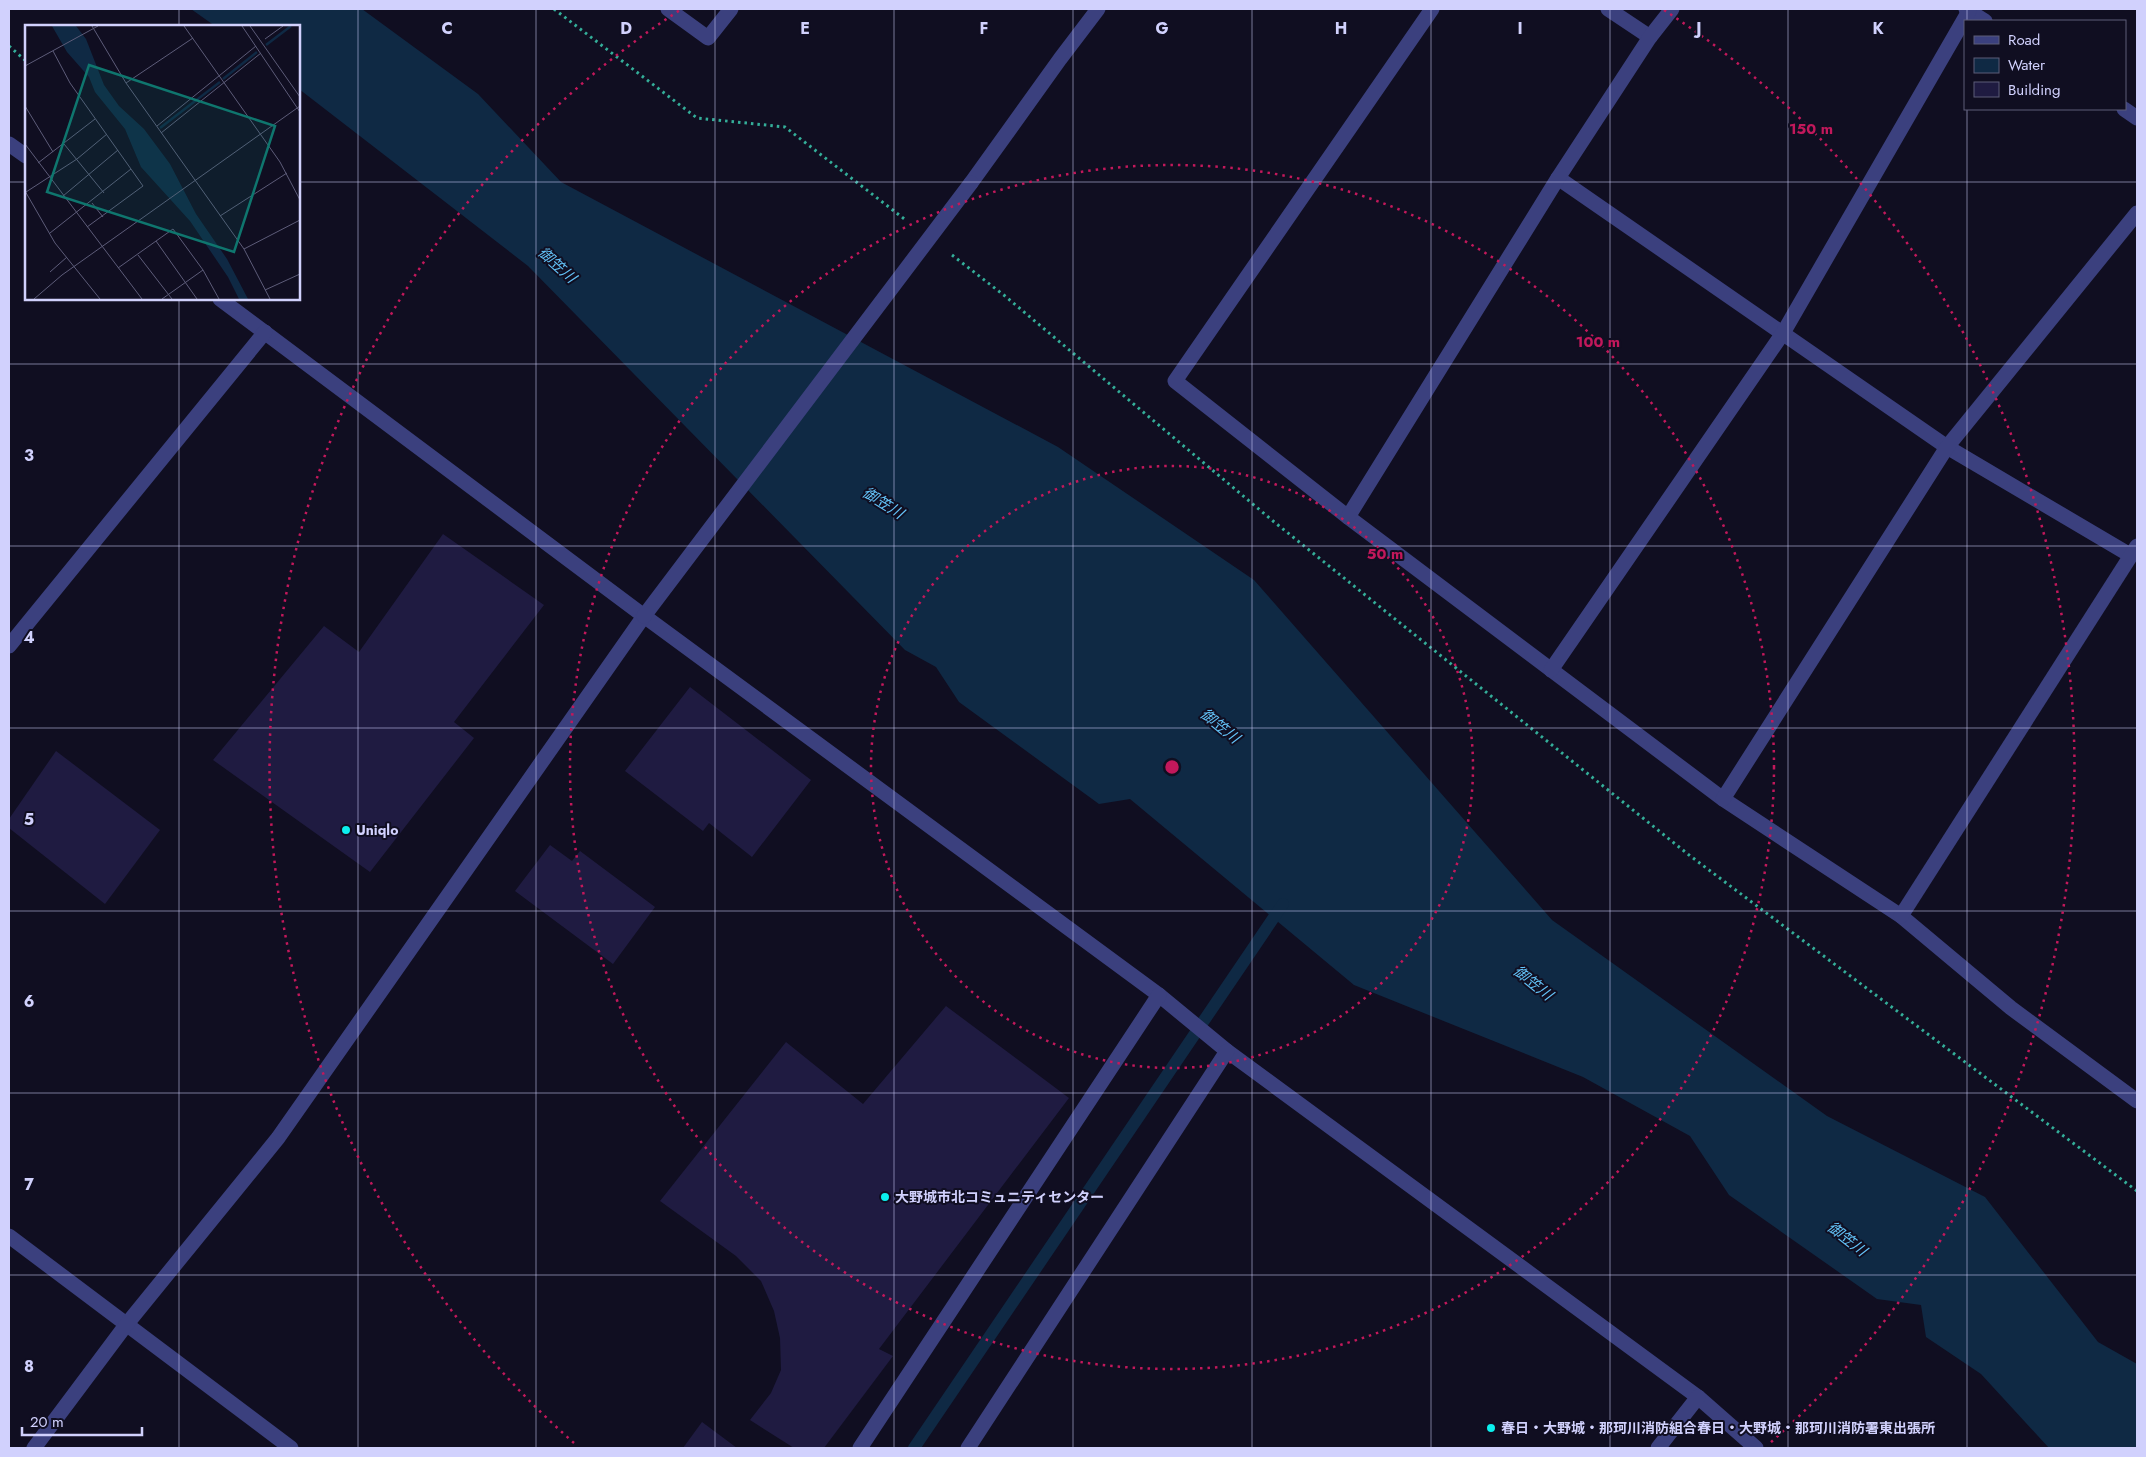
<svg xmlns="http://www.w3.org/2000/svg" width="2146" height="1457" viewBox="0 0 2146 1457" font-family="Jost,'Noto Sans JP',sans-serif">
	<rect width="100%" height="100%" fill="#100e21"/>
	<!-- water -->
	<polygon fill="#0f2944" points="191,9 362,9 478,94 561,182 1058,447 1254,580 1552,920 1827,1116 1985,1197 2098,1342 2137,1364 2137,1448 2049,1448 1981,1374 1926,1337 1921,1305 1877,1299 1729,1195 1690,1136 1583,1077 1354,985 1130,799 1099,804 959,702 936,667 905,650 528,266 299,89 299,26 215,26"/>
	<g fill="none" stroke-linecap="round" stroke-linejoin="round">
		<!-- stream -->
		<polyline stroke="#0f2944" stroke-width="12" points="914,1448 1283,904"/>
	</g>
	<!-- building -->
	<g fill="#1f1b41">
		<polygon points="443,534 544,605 454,722 474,738 370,872 213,760 324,626 359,652"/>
		<polygon points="690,687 811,780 752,857 709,823 703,831 625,771"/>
		<polygon points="56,751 160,830 105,904 9,828 9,819"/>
		<polygon points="550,845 572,861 580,851 655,907 613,964 515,891"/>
		<polygon points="946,1006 1069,1098 879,1349 893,1356 824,1448 794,1448 750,1420 771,1393 781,1370 780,1338 774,1311 761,1281 736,1256 660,1201 786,1042 863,1104"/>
		<polygon points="702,1422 737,1448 683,1448"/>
	</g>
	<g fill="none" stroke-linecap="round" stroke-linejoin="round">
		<!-- path -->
		<g stroke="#34ae99" stroke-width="3" stroke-dasharray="2.5 4" stroke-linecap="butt">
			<polyline points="554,9 697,118 785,127 907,221"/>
			<polyline points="9,46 26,61"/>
			<polyline points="952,255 1005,296 1273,521 1689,855 2137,1191"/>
		</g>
		<!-- minor -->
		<g stroke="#3b407e" stroke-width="15">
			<polyline points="668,9 708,38 731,9"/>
			<polyline points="1432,9 1175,381 1348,517 1723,799 1901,916 2011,1008 2137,1101"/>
			<polyline points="1608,9 1650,37"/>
			<polyline points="1966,9 1985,21"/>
			<polyline points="2124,109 2137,118"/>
			<polyline points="9,144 26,156"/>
			<polyline points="1558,178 1947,447 2130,555"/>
			<polyline points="971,183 1060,59 1098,9"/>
			<polyline points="220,299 644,616 1159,995 1227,1051 1698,1397 1756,1448"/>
			<polyline points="1348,517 1558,178 1650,37 1672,9"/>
			<polyline points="9,646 265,332"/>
			<polyline points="1551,670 1783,333 1969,11"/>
			<polyline points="1723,799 1947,447 2137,213"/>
			<polyline points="1901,916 2137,546"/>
			<polyline points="9,1236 291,1448"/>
			<polyline points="34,1448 126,1325 278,1138 644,616"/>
			<polyline points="860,1448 1159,995"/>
			<polyline points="968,1448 1227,1051"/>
			<polyline points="1658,1448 1698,1397"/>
		</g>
		<!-- minor-bridge -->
		<polyline stroke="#3b407e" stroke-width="15" points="644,616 971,183"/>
	</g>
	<!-- grid -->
	<path fill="none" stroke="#d1d1fd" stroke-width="1" stroke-opacity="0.55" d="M179 9V26M358 9V1448M536 9V1448M715 9V1448M894 9V1448M1073 9V1448M1252 9V1448M1431 9V1448M1610 9V1448M1788 9V1448M1967 9V21M1967 109V1448M9 182H26M299 182H2137M179 299V1448M9 364H2137M9 546H2137M9 728H2137M9 911H2137M9 1093H2137M9 1275H2137"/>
	<!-- distance rings -->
	<g fill="none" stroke="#c2185b" stroke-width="2.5" stroke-dasharray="2.5 5">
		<circle cx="1172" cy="767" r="301"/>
		<circle cx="1172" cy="767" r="602"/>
		<path d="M574 1443A903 903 0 0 1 680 10M1664 10A903 903 0 0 1 1770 1443"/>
	</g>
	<!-- markers -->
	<g fill="#0befed" stroke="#100e21" stroke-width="2">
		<circle cx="346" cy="830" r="5"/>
		<circle cx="885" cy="1197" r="5"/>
		<circle cx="1491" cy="1428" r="5"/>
	</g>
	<g text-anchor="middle" stroke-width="4" stroke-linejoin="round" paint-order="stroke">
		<!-- poi labels -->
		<g font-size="14" font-weight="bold" fill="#d1d1fd" stroke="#100e21" text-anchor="start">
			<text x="356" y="835">Uniqlo</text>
			<text x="895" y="1202">大野城市北コミュニティセンター</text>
			<text x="1501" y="1433">春日・大野城・那珂川消防組合春日・大野城・那珂川消防署東出張所</text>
		</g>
		<!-- water labels -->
		<g font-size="15" font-style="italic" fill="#63c3f8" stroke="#100e21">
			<text transform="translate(557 265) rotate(42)" y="5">御笠川</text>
			<text transform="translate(883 503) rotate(32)" y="5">御笠川</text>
			<text transform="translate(1220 726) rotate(39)" y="5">御笠川</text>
			<text transform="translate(1533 983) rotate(39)" y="5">御笠川</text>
			<text transform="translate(1847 1239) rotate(38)" y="5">御笠川</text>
		</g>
	</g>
	<!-- overview -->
	<g transform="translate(25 25)">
		<rect width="275" height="275" fill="#100e21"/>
		<path d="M27 1H51L61 14 79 60 94 81 119 104 145 139 171 189 202 234 223 274H214L203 252 165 196 116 142 100 104 70 67 64 52 42 27Z" fill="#0f2944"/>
		<path fill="none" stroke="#0f2944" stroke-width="2.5" d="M241 20 266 1M198 54 232 27M135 103 195 57"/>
		<path fill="none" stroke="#5d5c79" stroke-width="1" d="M67 1 101 58 219 224 245 274M159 1 255 137 275 175M217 1 275 87M225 1 275 72M240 14 258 1M28 26 45 58 118 161 62 202M0 41 73 1M101 58 168 13M0 81 28 127M132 101 231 21M136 108 236 28M0 119 117 274M39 119 79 168M13 138 70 94M0 166 30 218 75 274M1 167 52 134 82 109M38 171 93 125M67 178 78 192M195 191 262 148M25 208 106 144M131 216 172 274M219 224 275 195M113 230 147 274M93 243 148 204 178 245 194 274M25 247 42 232M240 265 275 249M9 274 37 250 275 81M137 274 178 245"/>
		<path fill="#0f766e" fill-opacity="0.15" stroke="#0f766e" stroke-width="2.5" d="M64 40 250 101 209 227 22 167Z"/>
		<rect width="275" height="275" fill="none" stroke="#d1d1fd" stroke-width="2.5"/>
	</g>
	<g font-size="16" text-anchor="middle" font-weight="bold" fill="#d1d1fd" stroke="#100e21" stroke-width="4" stroke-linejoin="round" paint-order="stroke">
		<text x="447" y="34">C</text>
		<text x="626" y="34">D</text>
		<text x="805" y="34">E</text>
		<text x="984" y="34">F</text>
		<text x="1162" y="34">G</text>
		<text x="1341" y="34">H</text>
		<text x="1520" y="34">I</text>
		<text x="1699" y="34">J</text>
		<text x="1878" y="34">K</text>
		<text x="29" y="461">3</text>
		<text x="29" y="643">4</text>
		<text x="29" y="825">5</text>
		<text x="29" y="1007">6</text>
		<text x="29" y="1190">7</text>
		<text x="29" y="1372">8</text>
	</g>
	<circle cx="1172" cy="767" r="8" fill="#c2185b" stroke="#100e21" stroke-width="2.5"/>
	<g font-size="15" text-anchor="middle" font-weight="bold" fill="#c2185b" stroke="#100e21" stroke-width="4" stroke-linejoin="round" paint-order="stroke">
		<text x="1811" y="134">150 m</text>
		<text x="1598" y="347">100 m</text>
		<text x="1385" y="559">50 m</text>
	</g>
	<!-- border -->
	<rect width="2146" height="1457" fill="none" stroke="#d1d1fd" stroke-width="20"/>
	<!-- legend -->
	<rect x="1964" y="20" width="162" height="90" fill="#100e21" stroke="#5d5c79"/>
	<rect x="1974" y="36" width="25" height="8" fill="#3b407e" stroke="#5d5c79"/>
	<text x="2008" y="45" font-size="15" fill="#d1d1fd">Road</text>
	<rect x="1974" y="58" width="25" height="15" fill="#0f2944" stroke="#5d5c79"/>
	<text x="2008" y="70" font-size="15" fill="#d1d1fd">Water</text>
	<rect x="1974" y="82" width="25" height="15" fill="#1f1b41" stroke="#5d5c79"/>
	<text x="2008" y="95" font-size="15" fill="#d1d1fd">Building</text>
	<!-- scale -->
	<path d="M22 1427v8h120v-8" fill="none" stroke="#d1d1fd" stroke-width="2.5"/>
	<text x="30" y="1427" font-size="15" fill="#d1d1fd" stroke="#100e21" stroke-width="4" paint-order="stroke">20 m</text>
</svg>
